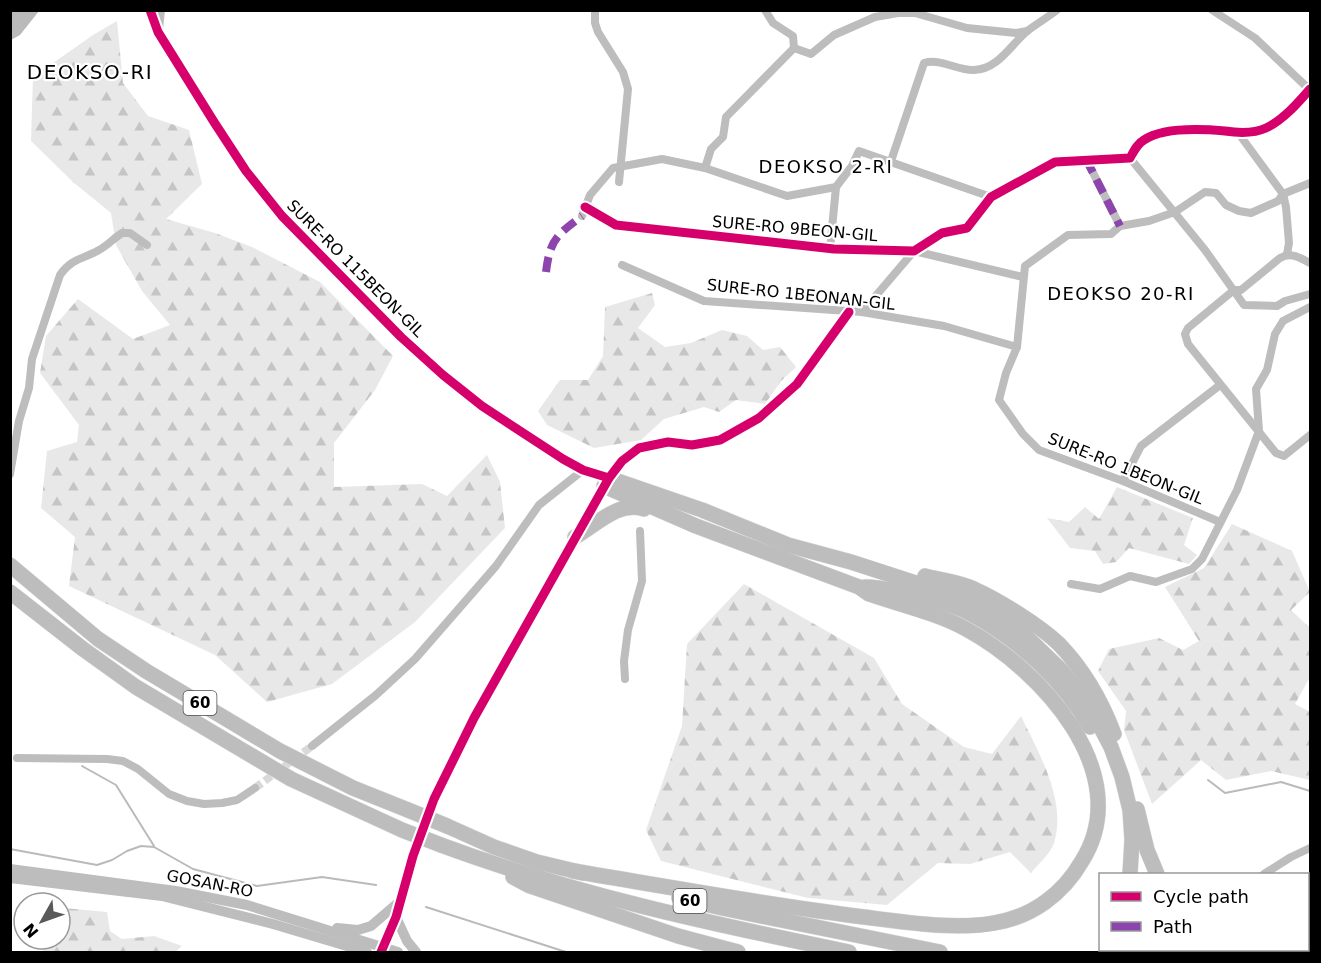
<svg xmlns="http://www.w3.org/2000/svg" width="1321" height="963" viewBox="0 0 1321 963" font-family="'DejaVu Sans',sans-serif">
	<defs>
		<pattern id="forest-firs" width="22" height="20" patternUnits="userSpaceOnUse" patternTransform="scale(1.5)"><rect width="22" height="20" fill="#e8e8e8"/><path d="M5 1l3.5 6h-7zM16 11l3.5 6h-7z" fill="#c5c5c5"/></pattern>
	</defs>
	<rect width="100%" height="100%" fill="#fff"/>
	<!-- forest -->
	<g fill="url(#forest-firs)">
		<polygon points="117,21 123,83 148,116 189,130 202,184 166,219 215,233 252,247 320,282 393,356 375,390 334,443 334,487 422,484 447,496 487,455 500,482 505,528 415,622 332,684 267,702 215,655 69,586 75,537 41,508 47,451 77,442 79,425 40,373 46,336 78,299 133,339 170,325 142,291 116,245 111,213 73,182 31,141 33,77 93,35"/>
		<polygon points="652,293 655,305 638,328 665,347 691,343 722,330 747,336 763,350 780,347 796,367 781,381 765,404 736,400 719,412 704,407 664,419 641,440 594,448 547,425 538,411 560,380 588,380 603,356 605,307"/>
		<polygon points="1117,487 1193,518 1184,545 1197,555 1189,564 1129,548 1116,562 1103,564 1095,551 1070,548 1047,518 1069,522 1085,507 1099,519"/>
		<polygon points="1232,524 1292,551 1310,592 1291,610 1310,628 1310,677 1295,704 1310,712 1310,780 1271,771 1226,780 1201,760 1152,804 1124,730 1126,711 1098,671 1109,649 1159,638 1183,650 1199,641 1165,587 1204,568"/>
		<path d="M744 584 874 658 902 704 964 747 992 754 1021 716C1039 754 1067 800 1054 843 1051 853 1038 864 1031 873L1010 852 970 864 938 863 887 905 808 898 661 861 646 830 682 726 687 644Z"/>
		<polygon points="64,908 107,912 110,931 122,939 154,936 182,946 175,952 43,952 42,939 60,939 60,911"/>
	</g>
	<!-- water -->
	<polygon fill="#bababa" points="11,10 39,11 20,35 11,40"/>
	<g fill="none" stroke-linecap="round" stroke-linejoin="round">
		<!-- stream -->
		<g stroke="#bababa" stroke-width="2">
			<polyline points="82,766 116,785 154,846"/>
			<polyline points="1208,780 1225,793 1281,782 1310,791"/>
			<polyline points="10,849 97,865 112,860 127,851 141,846 154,847 193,869 257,886 322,877 376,885"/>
			<polyline points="426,907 566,952"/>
		</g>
		<!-- minor-tunnel -->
		<polyline stroke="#d9d9d9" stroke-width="8" stroke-dasharray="8 4" stroke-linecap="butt" points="255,788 312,746"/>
		<!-- motorway casing -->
		<g stroke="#dbdbdb" stroke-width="16">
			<g id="motorway">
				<polyline points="609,478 702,510 788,545 851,562 965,599 989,609 1011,622 1062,671 1089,705 1111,747 1122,777 1130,810 1132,840 1130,874"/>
				<path d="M575 537C596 525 619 500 644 509"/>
				<polyline points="10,565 98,639 146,671 280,751 353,788 408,810"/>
				<path d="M925 576C941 580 960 582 974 589 999 600 1040 626 1059 644 1083 669 1102 702 1114 734"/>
				<path d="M865 587C881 587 895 591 910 594 930 599 953 604 971 614 1018 639 1064 681 1090 727"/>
				<polyline points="10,592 83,649 136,687 291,779 402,830"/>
				<polyline points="1137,809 1147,850 1157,874"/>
				<polyline points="447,826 494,847 537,862 583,873"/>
				<path d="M441 845C573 894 712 924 849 952"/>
				<path d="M573 871C670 887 766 905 864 917 903 922 955 930 994 923 1032 917 1063 894 1082 861 1137 773 1040 669 966 629 937 613 901 605 869 594L859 587 696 526 604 486"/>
				<polyline points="513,877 530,886 678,936 738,952"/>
				<polyline points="679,898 722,908 940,952"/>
				<polyline points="1206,950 1210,952"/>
				<polyline points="1117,952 1117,950"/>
			</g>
		</g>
		<!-- minor -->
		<g stroke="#bdbdbd" stroke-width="8">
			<polyline points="150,10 158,32 214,122 246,171 282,216 401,337 443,375 482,406 563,459 583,470 609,478"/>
			<polyline points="595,10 595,23 598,32 623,72 628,89 619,182"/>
			<polyline points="765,10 773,23 793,36 794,48"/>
			<polyline points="1212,10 1255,38 1310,90"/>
			<polyline points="159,29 161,10"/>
			<polyline points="1239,134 1283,194 1286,207 1289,243 1287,254"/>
			<polyline points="1130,158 1205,250 1244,305 1277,306 1285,301 1310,294"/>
			<polyline points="1086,159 1120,226"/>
			<path d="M891 161 924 63C941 58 958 71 974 70 998 69 1010 46 1026 32 1036 24 1047 18 1057 10"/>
			<polyline points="705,168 711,149 723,137 726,117 794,48 811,54 834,35 875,17 898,13 915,13 967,28 1016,33 1027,31"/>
			<path d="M585 207 616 225 834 249 914 251 942 233 967 228 991 197 1055 162 1130 158C1134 151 1137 144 1144 140 1163 127 1203 129 1225 131 1238 133 1253 134 1266 128 1283 120 1298 103 1310 89"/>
			<polyline points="582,216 590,195 613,168 662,159 705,168 787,196 836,187 852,166 859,151 991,197"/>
			<polyline points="830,249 836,187"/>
			<path d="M1310 263C1299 257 1291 252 1280 258L1241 290H1234L1188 328 1185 334 1188 344 1276 453 1284 456 1310 435"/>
			<polyline points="622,265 704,301 862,312 944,326 1017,347"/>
			<polyline points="862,312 914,251 1023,277"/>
			<path d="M10 474 19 421 29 388 32 359 60 275C72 258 82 260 99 250 107 246 114 238 122 233H130L147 245"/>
			<polyline points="1123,481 1141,446 1220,385"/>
			<polyline points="1220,522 1123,481 1039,450 1023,434 999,400 1006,373 1017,347 1025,266 1068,235 1111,234 1120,226 1149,221 1175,212 1205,192 1216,193 1226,205 1239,211 1251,213 1278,201 1283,194 1310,183"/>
			<polyline points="1071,584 1100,589 1130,576 1156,582 1192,569 1202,559 1237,490 1259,431 1256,389 1267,370 1275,334 1283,321 1310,307"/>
			<polyline points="625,679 624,661 628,630 642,581 640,531"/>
			<polyline points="312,746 376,695 415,659 496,566 539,505 583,470"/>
			<polyline points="17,758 107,759 123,761 138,769 169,794 187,801 204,804 222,803 237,800 255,788"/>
			<polyline points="1264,874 1291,857 1310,848"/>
			<polyline points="381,952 396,917 413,856 434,799 474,718 609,478 622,461 639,448 668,442 692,445 720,440 759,418 797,384 849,312"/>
			<polyline points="1143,952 1147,950"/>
		</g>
		<!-- tertiary -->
		<g stroke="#bdbdbd" stroke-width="10">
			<polyline points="10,869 176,891 247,905 398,952"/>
			<polyline points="10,878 162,896 273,924 367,952"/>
			<polyline points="396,917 407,941 416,952"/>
			<polyline points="337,928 358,930 371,926 399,902"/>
		</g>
		<!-- motorway -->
		<use href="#motorway" stroke="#bdbdbd" stroke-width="15"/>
		<!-- motorway-bridge casing -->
		<g stroke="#dbdbdb" stroke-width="16" stroke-linecap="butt">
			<g id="motorway-bridge">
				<polyline points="408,810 447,826"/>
				<polyline points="402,830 441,845"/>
			</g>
		</g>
		<!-- motorway-bridge -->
		<use href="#motorway-bridge" stroke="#bdbdbd" stroke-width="15"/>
		<!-- quiet -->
		<g stroke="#8e44ad" stroke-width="8" stroke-dasharray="15 8" stroke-linecap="butt">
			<polyline points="1086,159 1120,226"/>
			<path d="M546 272C550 239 557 235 582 216"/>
		</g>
		<!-- cycleway casing -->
		<g stroke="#fff" stroke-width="13">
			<g id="cycleway">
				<polyline points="150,10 158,32 214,122 246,171 282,216 401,337 443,375 482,406 563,459 583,470 609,478"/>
				<path d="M585 207 616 225 834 249 914 251 942 233 967 228 991 197 1055 162 1130 158C1134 151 1137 144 1144 140 1163 127 1203 129 1225 131 1238 133 1253 134 1266 128 1283 120 1298 103 1310 89"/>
				<polyline points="381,952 396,917 413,856 434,799 474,718 609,478 622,461 639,448 668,442 692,445 720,440 759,418 797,384 849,312"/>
			</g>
		</g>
		<!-- cycleway -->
		<use href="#cycleway" stroke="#d6006c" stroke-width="9"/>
	</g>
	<g text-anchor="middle" stroke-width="4.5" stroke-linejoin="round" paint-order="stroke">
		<!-- shield labels -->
		<g fill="#fff" stroke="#4c4c4c" stroke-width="1.5">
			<rect x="183.5" y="691" width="33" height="24" rx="4.5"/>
			<rect x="673.5" y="889" width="33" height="24" rx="4.5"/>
		</g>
		<g font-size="15" font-weight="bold" fill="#000">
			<text x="200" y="708">60</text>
			<text x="690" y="906">60</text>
		</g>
		<!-- street labels -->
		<g font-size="16" fill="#000" stroke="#fff">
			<text transform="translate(795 228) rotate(5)" y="6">SURE-RO 9BEON-GIL</text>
			<text transform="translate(356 268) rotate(45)" y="6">SURE-RO 115BEON-GIL</text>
			<text transform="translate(801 294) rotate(6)" y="6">SURE-RO 1BEONAN-GIL</text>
			<text transform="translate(1126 468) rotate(22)" y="6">SURE-RO 1BEON-GIL</text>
			<text transform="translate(210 883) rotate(11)" y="6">GOSAN-RO</text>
		</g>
		<!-- neighbourhood labels -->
		<g font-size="18" letter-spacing="1.5" fill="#000" stroke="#fff">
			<text x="826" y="173">DEOKSO 2-RI</text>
			<text x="1121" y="300">DEOKSO 20-RI</text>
		</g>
		<!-- quarter labels -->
		<g font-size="20" letter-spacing="1.5" fill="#000" stroke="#fff">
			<text x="90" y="79">DEOKSO-RI</text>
		</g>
	</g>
	<!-- border -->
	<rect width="1321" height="963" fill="none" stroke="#000000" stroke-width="24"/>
	<!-- legend -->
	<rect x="1099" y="873" width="210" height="78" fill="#ffffff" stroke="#999999" stroke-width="1.5"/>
	<rect x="1111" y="892" width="30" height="9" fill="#d6006c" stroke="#999999" stroke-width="1.5"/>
	<text x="1153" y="903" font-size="18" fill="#000000">Cycle path</text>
	<rect x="1111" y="922" width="30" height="9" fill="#8e44ad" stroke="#999999" stroke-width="1.5"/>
	<text x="1153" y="933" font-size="18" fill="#000000">Path</text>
	<!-- north arrow -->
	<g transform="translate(42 921) rotate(230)"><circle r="28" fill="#ffffff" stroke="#999999" stroke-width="1.5"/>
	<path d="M0-4.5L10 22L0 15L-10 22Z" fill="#595959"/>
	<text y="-9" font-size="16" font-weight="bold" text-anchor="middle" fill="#000000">N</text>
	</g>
</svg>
